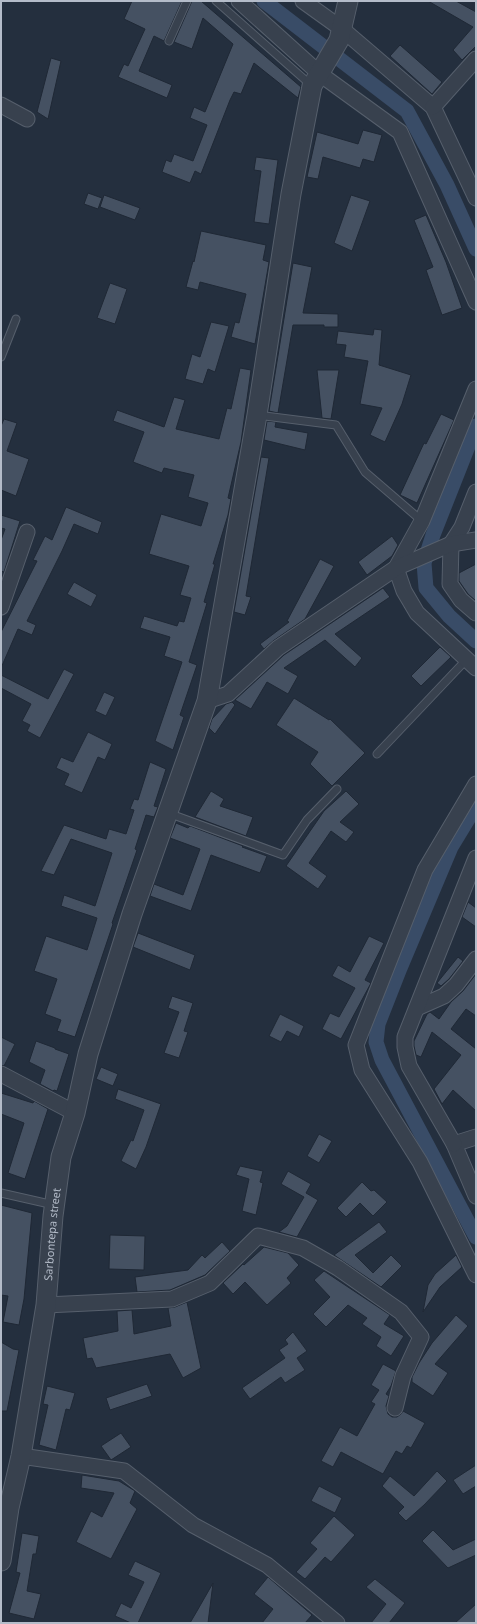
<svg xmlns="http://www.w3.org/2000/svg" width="477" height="1624" viewBox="0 0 477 1624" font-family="'Noto Sans',sans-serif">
	<rect width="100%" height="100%" fill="#242f3e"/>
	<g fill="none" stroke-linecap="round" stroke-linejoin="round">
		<!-- canal -->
		<g stroke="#394c67" stroke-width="15">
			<polyline points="264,1 407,111 447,185 476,249"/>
			<polyline points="476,426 433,535 424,563 426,588 449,616 476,641"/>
			<polyline points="476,806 451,847 400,968 378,1024 376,1042 382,1060 476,1237"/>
		</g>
	</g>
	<!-- building -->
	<g fill="#455162" stroke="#1f2835">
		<polygon points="132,1 182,1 164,41 154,36 139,71 172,85 167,98 118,77 124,64 128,66 145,29 124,19"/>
		<polygon points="192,1 201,1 301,87 298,98 254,63 241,94 234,92 230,100 201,174 195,171 190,183 162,172 166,160 171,162 174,154 193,161 207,125 190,118 194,107 205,112 233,44 203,18 192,49 174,42"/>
		<polygon points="428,1 456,1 476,12 476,46 462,60 453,50 473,27"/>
		<polygon points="400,45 442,82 432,94 390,56"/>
		<polygon points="51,58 61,61 48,119 37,112"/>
		<polygon points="363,130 382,135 374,162 363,159 360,168 323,157 318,179 307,177 317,132 358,144"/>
		<polygon points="256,157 278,160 269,224 254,222 261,171 254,170"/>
		<polygon points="88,193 102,198 98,209 84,204"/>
		<polygon points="104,195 140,208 135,220 100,207"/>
		<polygon points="351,195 370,201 352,251 334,243"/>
		<polygon points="426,215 446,262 462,308 442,315 426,270 433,267 414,220"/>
		<polygon points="201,231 266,245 263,260 269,262 255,344 231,337 235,322 239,323 246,294 200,282 198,290 186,287 193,261 194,262"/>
		<polygon points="293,263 312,267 303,313 338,314 338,327 324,327 324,325 293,325 278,413 269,411"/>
		<polygon points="110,283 127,289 115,324 97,318"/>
		<polygon points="211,322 229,326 215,372 208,369 203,384 185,379 192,354 200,357"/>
		<polygon points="374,329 382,330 379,365 411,375 402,404 385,442 370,435 382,408 360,404 368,361 344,357 346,345 336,344 338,331 373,335"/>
		<polygon points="240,368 251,370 241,442 228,498 231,499 228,515 213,564 215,564 204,602 207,603 189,662 197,665 180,715 184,717 173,750 155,741 182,662 164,656 170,637 140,628 144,616 177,626 179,621 184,622 191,598 180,595 189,566 149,554 161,514 201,526 208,503 188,497 194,475 164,468 162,473 133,462 144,432 113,421 117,410 164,427 174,397 185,400 176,429 219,439 227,408 231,409"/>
		<polygon points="317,370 339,370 331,419 322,418"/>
		<polygon points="441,414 454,420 417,503 400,495 424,443 426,444"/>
		<polygon points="4,419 17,423 7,451 29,459 16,496 1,490 1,426"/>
		<polygon points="267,421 276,422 275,427 308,433 305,450 264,440"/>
		<polygon points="261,457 269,458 246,596 251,597 245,615 234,612"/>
		<polygon points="66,507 102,522 98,534 74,524 62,551 27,621 36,625 32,635 18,629 1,668 1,632 37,561 33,560 45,536 52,540"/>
		<polygon points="1,515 20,521 4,572 1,571 1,540 5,529 1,528"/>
		<polygon points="392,536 398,545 392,556 367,575 358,562"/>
		<polygon points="320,559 334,566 305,619 273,641 264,649 260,644 289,622 287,621"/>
		<polygon points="476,564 476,601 468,594 459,581 459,573"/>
		<polygon points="74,582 97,595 91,607 67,594"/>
		<polygon points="383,588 390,597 335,634 362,658 355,667 325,640 284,668 298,676 288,694 267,682 251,709 235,700 284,655"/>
		<polygon points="440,647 451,657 421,686 411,676"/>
		<polygon points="64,669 74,674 40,738 27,731 30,725 22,721 31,704 1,688 1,675 48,699"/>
		<polygon points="104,692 115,697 106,716 95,711"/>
		<polygon points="294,698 329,720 330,719 365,753 332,786 310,764 318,752 276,725"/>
		<polygon points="232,702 235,705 215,734 209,728 212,719 226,704"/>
		<polygon points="88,732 112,744 105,760 98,757 82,793 64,785 69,774 56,768 61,757 73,762"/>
		<polygon points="150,762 166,769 154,806 158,807 154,817 146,815 135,849 137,850 112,923 113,924 75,1037 57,1031 61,1020 45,1014 57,979 34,971 46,936 87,950 97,918 61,906 64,895 95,906 112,853 71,839 54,875 41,871 64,825 106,839 109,829 126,834 134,810 130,809 134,799 138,800"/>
		<polygon points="211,791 224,799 220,806 253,817 246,836 195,817"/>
		<polygon points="346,791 359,804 340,822 354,832 346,842 331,831 309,863 327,876 318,889 286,866 324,811"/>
		<polygon points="176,823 188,828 190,826 243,846 242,847 267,856 260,873 211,855 191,911 150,896 154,884 183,895 200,849 170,838"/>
		<polygon points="468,902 476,908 476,927 462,917"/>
		<polygon points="138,933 195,955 190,970 133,947"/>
		<polygon points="369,936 384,943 365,980 371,983 341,1039 322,1029 330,1013 339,1017 355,988 332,976 338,965 350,972"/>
		<polygon points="458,957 463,961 449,979 441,986 437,983"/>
		<polygon points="476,974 476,1016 466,1009 451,1029 476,1049 476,1111 453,1090 442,1104 434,1089 461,1055 432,1032 421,1057 416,1055 414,1046 414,1041 427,1014 430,1012 439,1019 451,1002 463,991"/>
		<polygon points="172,996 193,1003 184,1031 188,1032 179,1058 164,1053 179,1012 168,1008"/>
		<polygon points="280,1014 304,1026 299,1037 287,1031 281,1042 269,1036"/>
		<polygon points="1,1037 15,1044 4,1066 1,1065"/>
		<polygon points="36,1041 55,1048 55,1049 69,1054 57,1091 54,1090 53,1091 40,1084 45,1070 29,1062"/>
		<polygon points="101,1067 118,1074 113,1086 96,1079"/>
		<polygon points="118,1089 161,1104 146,1147 136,1169 121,1161 131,1140 133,1141 144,1110 115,1099"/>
		<polygon points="1,1093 33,1103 34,1101 48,1109 25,1179 8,1173 24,1123 1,1114"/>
		<polygon points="319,1134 332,1141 319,1163 307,1156"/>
		<polygon points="240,1166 263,1171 260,1182 263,1183 256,1215 242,1211 249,1179 236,1175"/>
		<polygon points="288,1171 311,1184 306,1193 318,1200 297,1237 279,1232 287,1226 304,1197 281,1184"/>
		<polygon points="362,1182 371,1191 374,1190 387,1202 373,1216 360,1203 346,1217 337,1208"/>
		<polygon points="1,1205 32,1213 24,1299 19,1325 3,1322 8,1296 1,1295"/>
		<polygon points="379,1222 387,1232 355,1255 373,1273 391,1255 402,1266 381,1287 334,1255"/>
		<polygon points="110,1235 145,1236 144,1270 109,1269"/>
		<polygon points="222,1242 230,1251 205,1275 170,1290 137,1292 135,1277 188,1270 202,1255 205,1258"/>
		<polygon points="264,1247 288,1253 299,1265 287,1278 291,1283 267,1305 245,1282 233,1294 223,1283 243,1264 244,1265"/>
		<polygon points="456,1255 462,1267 440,1287 423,1312 428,1285 435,1274"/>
		<polygon points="324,1271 390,1315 384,1324 404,1336 391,1356 376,1346 381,1337 362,1324 367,1318 348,1305 326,1327 313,1314 330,1297 314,1280"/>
		<polygon points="187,1302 201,1368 183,1378 170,1354 96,1368 92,1358 87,1359 83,1338 118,1331 117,1311 132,1310 134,1334 171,1326 168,1308 175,1307"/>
		<polygon points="456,1315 468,1326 435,1364 448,1373 433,1396 412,1382 412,1377 419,1363 432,1343"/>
		<polygon points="293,1332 307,1351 297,1358 305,1370 285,1383 281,1377 250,1399 242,1388 285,1358 279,1350 288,1344 285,1340"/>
		<polygon points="1,1342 13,1349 19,1350 7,1411 1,1411"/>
		<polygon points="383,1364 396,1371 391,1386 386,1394 389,1396 386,1406 388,1414 392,1417 397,1417 401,1414 403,1411 425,1423 411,1448 407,1446 402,1454 396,1451 383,1474 341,1452 333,1467 321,1461 340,1427 357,1436 375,1404 371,1402 379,1390 371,1385"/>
		<polygon points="147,1384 152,1396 110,1410 106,1398"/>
		<polygon points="47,1386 75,1393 70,1410 66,1409 56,1450 39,1445 48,1405 43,1404"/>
		<polygon points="121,1433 131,1447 111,1460 101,1446"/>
		<polygon points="476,1465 476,1486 463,1494 453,1480"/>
		<polygon points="437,1471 447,1481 424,1505 406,1521 398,1513 404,1507 382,1486 390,1476 414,1496"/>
		<polygon points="82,1475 119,1481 135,1491 130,1503 137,1509 111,1559 76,1542 91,1511 102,1517 114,1493 81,1488"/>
		<polygon points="319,1486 342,1498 335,1513 311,1501"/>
		<polygon points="334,1516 355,1535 331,1562 325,1557 305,1579 296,1572 317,1549 310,1543"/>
		<polygon points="433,1530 453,1550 476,1539 476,1555 448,1568 422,1541"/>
		<polygon points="22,1533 39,1536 36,1554 33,1554 27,1591 41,1594 34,1619 9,1613 20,1573 16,1572"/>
		<polygon points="135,1561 161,1573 138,1623 131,1623 115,1616 121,1603 131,1608 144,1582 128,1575"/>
		<polygon points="268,1577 312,1615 305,1623 262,1623 273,1609 254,1594"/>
		<polygon points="375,1579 405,1603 389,1623 371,1623 386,1604 366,1587"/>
		<polygon points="213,1583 208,1623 190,1623 197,1611"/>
		<polygon points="476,1604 476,1623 455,1623"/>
	</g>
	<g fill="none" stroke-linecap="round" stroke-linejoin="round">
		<!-- service casing -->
		<g stroke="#565f6c" stroke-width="9">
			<g id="service">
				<polyline points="216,1 312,86"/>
				<polyline points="169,41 187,1"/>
				<polyline points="1,357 16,319"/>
				<polyline points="257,415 336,425 365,472 422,521"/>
				<polyline points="377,754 467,659"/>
				<polyline points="168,813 283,855 307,820 337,789"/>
				<polyline points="1,1193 54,1205"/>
			</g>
		</g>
		<!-- minor casing -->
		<g stroke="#565f6c" stroke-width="17">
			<g id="minor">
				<polyline points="239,1 320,74 400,132 476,302"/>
				<polyline points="303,1 342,29 433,107 476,198"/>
				<polyline points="1,105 27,119"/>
				<polyline points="433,107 476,59"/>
				<polyline points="476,389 422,521 396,568 404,591 417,613 476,668"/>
				<polyline points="476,492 462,527 451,544 450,584 461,600 476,613"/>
				<polyline points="1,607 27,532"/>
				<polyline points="207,701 228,694 278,648 396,568 451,544 476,540"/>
				<polyline points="476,784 425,870 356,1045 362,1070 420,1162 476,1275"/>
				<polyline points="417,1008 444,996 456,985 476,959"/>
				<polyline points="1,1074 75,1113"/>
				<polyline points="476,1137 454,1144 476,1196"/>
				<polyline points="454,1144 409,1066 405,1047 405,1037 476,858"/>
				<polyline points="46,1305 172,1299 210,1283 258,1236 303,1248 338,1268 401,1312 421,1337 403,1376 395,1408"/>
				<polyline points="21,1456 124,1471 193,1525 267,1565 337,1623"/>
			</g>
		</g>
		<!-- tertiary casing -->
		<g stroke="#565f6c" stroke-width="21">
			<g id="tertiary">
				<path id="s1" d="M1 1561 9 1508 21 1456 46 1305 53 1216 61 1157 75 1113 88 1054 132 914 207 701 257 415 291 194 312 86 339 40 348 1"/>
			</g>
		</g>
		<!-- service -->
		<use href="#service" stroke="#38414e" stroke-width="7"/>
		<!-- minor -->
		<use href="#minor" stroke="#38414e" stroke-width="15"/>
		<!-- tertiary -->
		<use href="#tertiary" stroke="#38414e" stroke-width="19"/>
	</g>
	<g text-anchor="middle" stroke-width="3.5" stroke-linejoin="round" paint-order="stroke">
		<!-- street labels -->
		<g font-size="11" fill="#b4bcc9" stroke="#1d2633">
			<text dy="4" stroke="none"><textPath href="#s1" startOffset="331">Sarbontepa street</textPath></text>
		</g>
	</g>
	<!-- border -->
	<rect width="477" height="1624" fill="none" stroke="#b4bcc9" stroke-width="4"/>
</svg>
